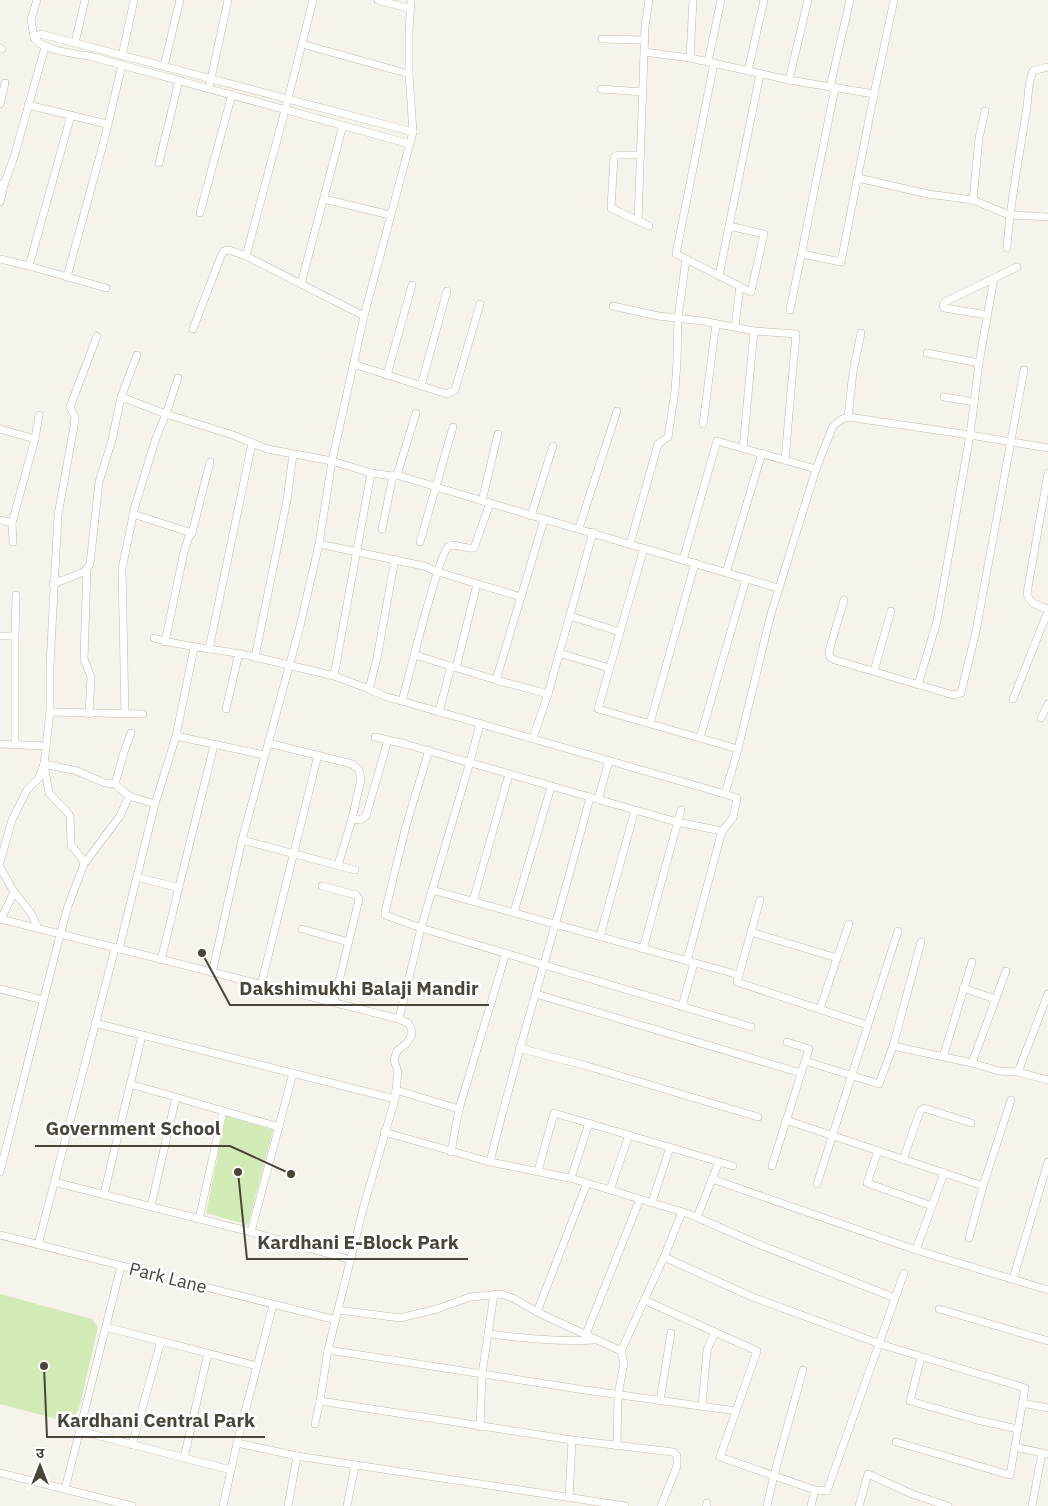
<svg xmlns="http://www.w3.org/2000/svg" width="1048" height="1506" viewBox="0 0 1048 1506" font-family="'IBM Plex Sans','Noto Sans Devanagari',sans-serif">
	<rect width="100%" height="100%" fill="#f6f3ec"/>
	<!-- green -->
	<g fill="#d2eab5">
		<polygon points="226,1116 273,1130 248,1225 206,1213"/>
		<polygon points="0,1294 92,1319 98,1327 79,1409 75,1415 64,1421 0,1404"/>
	</g>
	<g fill="none" stroke-linecap="round" stroke-linejoin="round">
		<!-- minor casing -->
		<g stroke="#c2bbae" stroke-width="8">
			<g id="minor">
				<polyline points="378,0 411,9"/>
				<polyline points="34,37 31,19 37,0"/>
				<polyline points="602,39 645,40"/>
				<polyline points="75,43 85,0"/>
				<polyline points="302,44 409,74"/>
				<polyline points="0,48 2,49"/>
				<polyline points="644,52 690,58 789,80 874,94 894,0"/>
				<polyline points="122,56 134,0"/>
				<polyline points="690,58 693,0"/>
				<polyline points="708,62 721,0"/>
				<polyline points="714,63 676,254 751,292 764,234 729,226 719,276"/>
				<polyline points="164,66 180,0"/>
				<polyline points="748,71 764,0"/>
				<polyline points="789,80 808,0"/>
				<polyline points="830,87 850,0"/>
				<polyline points="209,88 228,0"/>
				<polyline points="601,89 643,92"/>
				<polyline points="0,104 5,83"/>
				<polyline points="28,105 107,124"/>
				<path d="M410 144 93 57C79 54 40 51 34 37L41 34 413 132"/>
				<polyline points="640,155 618,155 614,157 611,208 649,226"/>
				<polyline points="159,163 179,80"/>
				<polyline points="858,178 928,194 973,200 1009,215 1048,217"/>
				<polyline points="0,184 4,185 14,157 45,47"/>
				<polyline points="324,199 390,215"/>
				<polyline points="973,200 979,138 985,111"/>
				<polyline points="0,202 4,185"/>
				<polyline points="200,213 232,94"/>
				<polyline points="638,221 645,26 649,0"/>
				<polyline points="729,226 760,74"/>
				<path d="M1007 248C1010 202 1019 158 1026 113 1029 99 1027 84 1033 71L1048 67"/>
				<polyline points="802,254 841,262 874,94"/>
				<polyline points="246,256 288,99 313,0"/>
				<polyline points="0,259 29,266 106,288"/>
				<polyline points="29,266 71,115"/>
				<polyline points="67,277 105,137 122,65"/>
				<polyline points="994,278 979,363 970,435 1048,448"/>
				<polyline points="301,284 343,125"/>
				<polyline points="613,306 658,316 702,321 754,331 796,334 785,460"/>
				<polyline points="790,310 835,88"/>
				<polyline points="988,315 944,308 943,305 945,302 1017,267"/>
				<polyline points="735,327 740,286"/>
				<polyline points="193,329 221,256 224,251 229,250 246,256 364,316"/>
				<polyline points="927,353 979,363"/>
				<polyline points="353,364 447,394 455,390 480,304"/>
				<polyline points="387,375 412,285"/>
				<path d="M178 378 166 414 233 435 267 449 332 461 371 473 393 476 397 475C524 514 651 550 778 588"/>
				<polyline points="421,386 447,291"/>
				<polyline points="121,397 137,355"/>
				<polyline points="944,397 974,402"/>
				<polyline points="848,417 853,372 861,333"/>
				<polyline points="703,424 716,324"/>
				<polyline points="0,429 35,439"/>
				<polyline points="743,448 754,331"/>
				<polyline points="293,454 287,500 255,657 334,676 369,689 377,658 395,559"/>
				<path d="M1048 473 1027 593C1029 604 1039 606 1048 609"/>
				<polyline points="397,475 416,413"/>
				<polyline points="482,501 498,434"/>
				<polyline points="133,514 192,533"/>
				<polyline points="531,516 553,446"/>
				<polyline points="0,520 12,523"/>
				<polyline points="579,528 617,411"/>
				<polyline points="382,529 393,476"/>
				<polyline points="13,542 12,523 35,439 39,415"/>
				<polyline points="420,542 453,427"/>
				<polyline points="319,544 424,566 438,572 521,597"/>
				<polyline points="630,544 658,444 668,437 675,391 677,361 678,318 686,259"/>
				<polyline points="644,548 598,709 738,749 771,614 816,469 833,426 842,419 848,417 970,435 937,621 918,685"/>
				<polyline points="683,560 717,441 816,469"/>
				<polyline points="87,569 84,659 91,677 89,714"/>
				<polyline points="726,573 762,453"/>
				<polyline points="53,584 84,572 90,564 99,482 112,440 121,397 166,414 156,438 135,506 122,569 125,714"/>
				<polyline points="844,600 829,651 830,657 835,660 953,695 961,693 976,631 1024,370"/>
				<polyline points="570,616 620,632"/>
				<polyline points="0,636 15,636 16,595"/>
				<polyline points="15,636 15,745"/>
				<path d="M154 638C187 648 222 649 255 657"/>
				<polyline points="165,642 184,552 188,539 192,533 210,462"/>
				<polyline points="209,649 252,443"/>
				<polyline points="559,653 609,668"/>
				<polyline points="415,655 496,680 548,694"/>
				<polyline points="456,668 477,584"/>
				<polyline points="874,671 891,611"/>
				<polyline points="334,676 371,473"/>
				<polyline points="496,680 544,520"/>
				<polyline points="369,689 384,696 725,794 738,749"/>
				<polyline points="1013,699 1048,611"/>
				<path d="M402 701C408 680 439 554 448 547 454 542 467 550 474 548L490 503"/>
				<polyline points="226,709 239,653"/>
				<polyline points="50,712 50,665 58,515 74,426 75,417 70,407 97,336"/>
				<polyline points="439,712 451,666"/>
				<polyline points="1041,718 1048,704"/>
				<polyline points="650,723 695,563"/>
				<polyline points="176,736 264,755"/>
				<polyline points="375,737 405,744 677,822 722,831 687,961"/>
				<polyline points="533,738 548,694 593,532"/>
				<polyline points="700,738 746,579"/>
				<polyline points="268,743 352,764 359,770 361,779 352,819 338,865"/>
				<polyline points="0,744 46,746"/>
				<polyline points="429,750 406,826 385,912 385,915 421,928 751,1027"/>
				<polyline points="115,784 124,752 131,733"/>
				<polyline points="721,793 737,798 733,818 722,831"/>
				<polyline points="598,799 609,761"/>
				<polyline points="352,819 360,820 366,816 388,740"/>
				<polyline points="242,840 355,870"/>
				<polyline points="0,862 12,820 27,790 39,778 44,764 50,712 143,714"/>
				<polyline points="84,864 120,816 129,796"/>
				<polyline points="0,867 14,892 31,913 38,928"/>
				<polyline points="137,877 179,888"/>
				<polyline points="322,886 356,895 359,899 334,1002"/>
				<polyline points="432,890 739,975 737,982 867,1025"/>
				<polyline points="473,901 509,774"/>
				<polyline points="514,912 551,787"/>
				<polyline points="0,919 399,1019 408,1023 411,1028 412,1035 406,1044 397,1051 394,1060 398,1072 395,1099 363,1209 328,1350 320,1401 315,1424"/>
				<polyline points="1,919 14,892"/>
				<polyline points="302,929 349,942"/>
				<polyline points="751,932 760,900"/>
				<polyline points="600,936 635,810"/>
				<polyline points="119,949 155,804 176,736 194,648"/>
				<polyline points="643,949 681,810"/>
				<polyline points="161,960 214,745"/>
				<polyline points="212,973 242,840 300,626 319,544 332,461 364,316 413,132 409,74 409,31 411,0"/>
				<polyline points="739,975 751,932 837,958 849,924"/>
				<polyline points="261,985 318,755"/>
				<polyline points="963,988 995,999"/>
				<polyline points="0,989 43,1000"/>
				<polyline points="536,994 801,1073"/>
				<polyline points="682,1006 694,963"/>
				<polyline points="820,1009 837,958"/>
				<polyline points="399,1019 421,928 470,762 480,724"/>
				<polyline points="95,1023 395,1099"/>
				<polyline points="787,1042 809,1049 805,1061"/>
				<polyline points="893,1046 972,1063 999,1071 1018,1072 1048,1080"/>
				<polyline points="519,1048 587,1066 758,1117"/>
				<polyline points="943,1057 972,962"/>
				<polyline points="972,1063 1006,971"/>
				<polyline points="1018,1072 1048,994"/>
				<polyline points="130,1084 279,1127"/>
				<polyline points="396,1090 459,1109"/>
				<polyline points="786,1120 983,1186 969,1238"/>
				<polyline points="384,1132 490,1162 574,1179 689,1214 758,1244 895,1298"/>
				<polyline points="878,1151 867,1183 932,1206 944,1173"/>
				<polyline points="451,1152 459,1109 506,953"/>
				<polyline points="903,1160 920,1111 924,1108 971,1123"/>
				<path d="M490 1162C520 1039 559 919 590 797"/>
				<polyline points="772,1166 805,1061 879,1084 893,1046 921,942"/>
				<polyline points="538,1171 554,1113 733,1166"/>
				<polyline points="0,1172 60,935 68,906 84,864 82,859 71,845 70,816 67,812 49,793 44,764 77,771 105,783 115,784 129,796 155,804"/>
				<polyline points="571,1178 589,1123"/>
				<polyline points="712,1179 916,1250 1048,1290"/>
				<polyline points="54,1182 251,1232 351,1260"/>
				<polyline points="817,1184 898,931"/>
				<polyline points="983,1186 1011,1100"/>
				<polyline points="610,1190 629,1135"/>
				<polyline points="104,1194 142,1035"/>
				<polyline points="652,1202 670,1147"/>
				<polyline points="151,1206 176,1097"/>
				<polyline points="697,1217 719,1162"/>
				<polyline points="199,1219 223,1111"/>
				<polyline points="251,1232 293,1073"/>
				<polyline points="0,1235 336,1320"/>
				<polyline points="38,1245 115,948"/>
				<polyline points="916,1250 932,1206"/>
				<polyline points="664,1257 750,1296 880,1344 1025,1388 1010,1475 896,1442"/>
				<polyline points="1013,1279 1048,1162"/>
				<polyline points="939,1309 1048,1341"/>
				<polyline points="338,1310 400,1318 437,1309 470,1297 501,1294 513,1298 537,1312 621,1351 664,1257 682,1212"/>
				<polyline points="537,1312 587,1183"/>
				<polyline points="106,1327 257,1366"/>
				<path d="M488 1334C523 1338 558 1342 594 1340"/>
				<polyline points="586,1334 640,1199"/>
				<polyline points="328,1350 585,1390 736,1411 757,1351 644,1300"/>
				<polyline points="921,1357 910,1401 977,1420 1018,1429"/>
				<polyline points="320,1401 572,1440 673,1452 677,1456 677,1466 661,1506"/>
				<polyline points="660,1401 671,1333"/>
				<polyline points="1022,1403 1048,1408"/>
				<polyline points="702,1406 707,1350 715,1332"/>
				<polyline points="736,1411 720,1457 815,1490"/>
				<polyline points="480,1427 482,1374 494,1294"/>
				<polyline points="80,1431 231,1470"/>
				<polyline points="237,1443 297,1456 625,1506"/>
				<polyline points="132,1445 161,1341"/>
				<polyline points="617,1446 618,1395 624,1363 621,1351"/>
				<polyline points="1015,1447 1042,1453"/>
				<polyline points="184,1458 208,1353"/>
				<polyline points="0,1473 132,1506"/>
				<polyline points="65,1489 121,1266"/>
				<polyline points="569,1498 572,1440"/>
				<polyline points="223,1506 237,1443 273,1305"/>
				<polyline points="288,1506 297,1456"/>
				<polyline points="347,1506 355,1465"/>
				<polyline points="706,1506 707,1503"/>
				<polyline points="767,1506 774,1475 803,1370"/>
				<polyline points="811,1506 815,1490 827,1491 904,1273"/>
				<polyline points="859,1506 868,1474 912,1494 948,1506"/>
				<polyline points="1032,1506 1042,1453 1048,1454"/>
			</g>
		</g>
		<!-- minor -->
		<use href="#minor" stroke="#fff" stroke-width="7"/>
	</g>
	<g text-anchor="middle" stroke-width="5" stroke-linejoin="round" paint-order="stroke">
		<!-- street labels -->
		<g font-size="18" fill="#4b4439" stroke="#fff">
			<text transform="translate(168 1278) rotate(14)" y="6">Park Lane</text>
		</g>
	</g>
	<!-- callouts -->
	<path fill="none" stroke="#4b4439" stroke-width="2" d="M202 953L230 1005H489M291 1174L230 1146H35M238 1172L247 1259H468M44 1366L47 1437H265"/>
	<g fill="#4b4439" stroke="#fff" stroke-width="2">
		<circle cx="202" cy="953" r="5"/>
		<circle cx="291" cy="1174" r="5"/>
		<circle cx="238" cy="1172" r="5"/>
		<circle cx="44" cy="1366" r="5"/>
	</g>
	<g font-size="19" text-anchor="middle" font-weight="bold" fill="#4b4439" stroke="#fff" stroke-width="5" stroke-linejoin="round" paint-order="stroke">
		<text x="359" y="995">Dakshimukhi Balaji Mandir</text>
		<text x="133" y="1135">Government School</text>
		<text x="358" y="1249">Kardhani E-Block Park</text>
		<text x="156" y="1427">Kardhani Central Park</text>
	</g>
	<!-- north arrow -->
	<g transform="translate(40 1466)" stroke="#ffffff" stroke-width="4" paint-order="stroke">
	<path d="M0-4L9 19L0 12L-9 19Z" fill="#4b4439"/>
	<text y="-8" font-size="14" font-weight="bold" text-anchor="middle" fill="#4b4439">उ</text>
	</g>
</svg>
